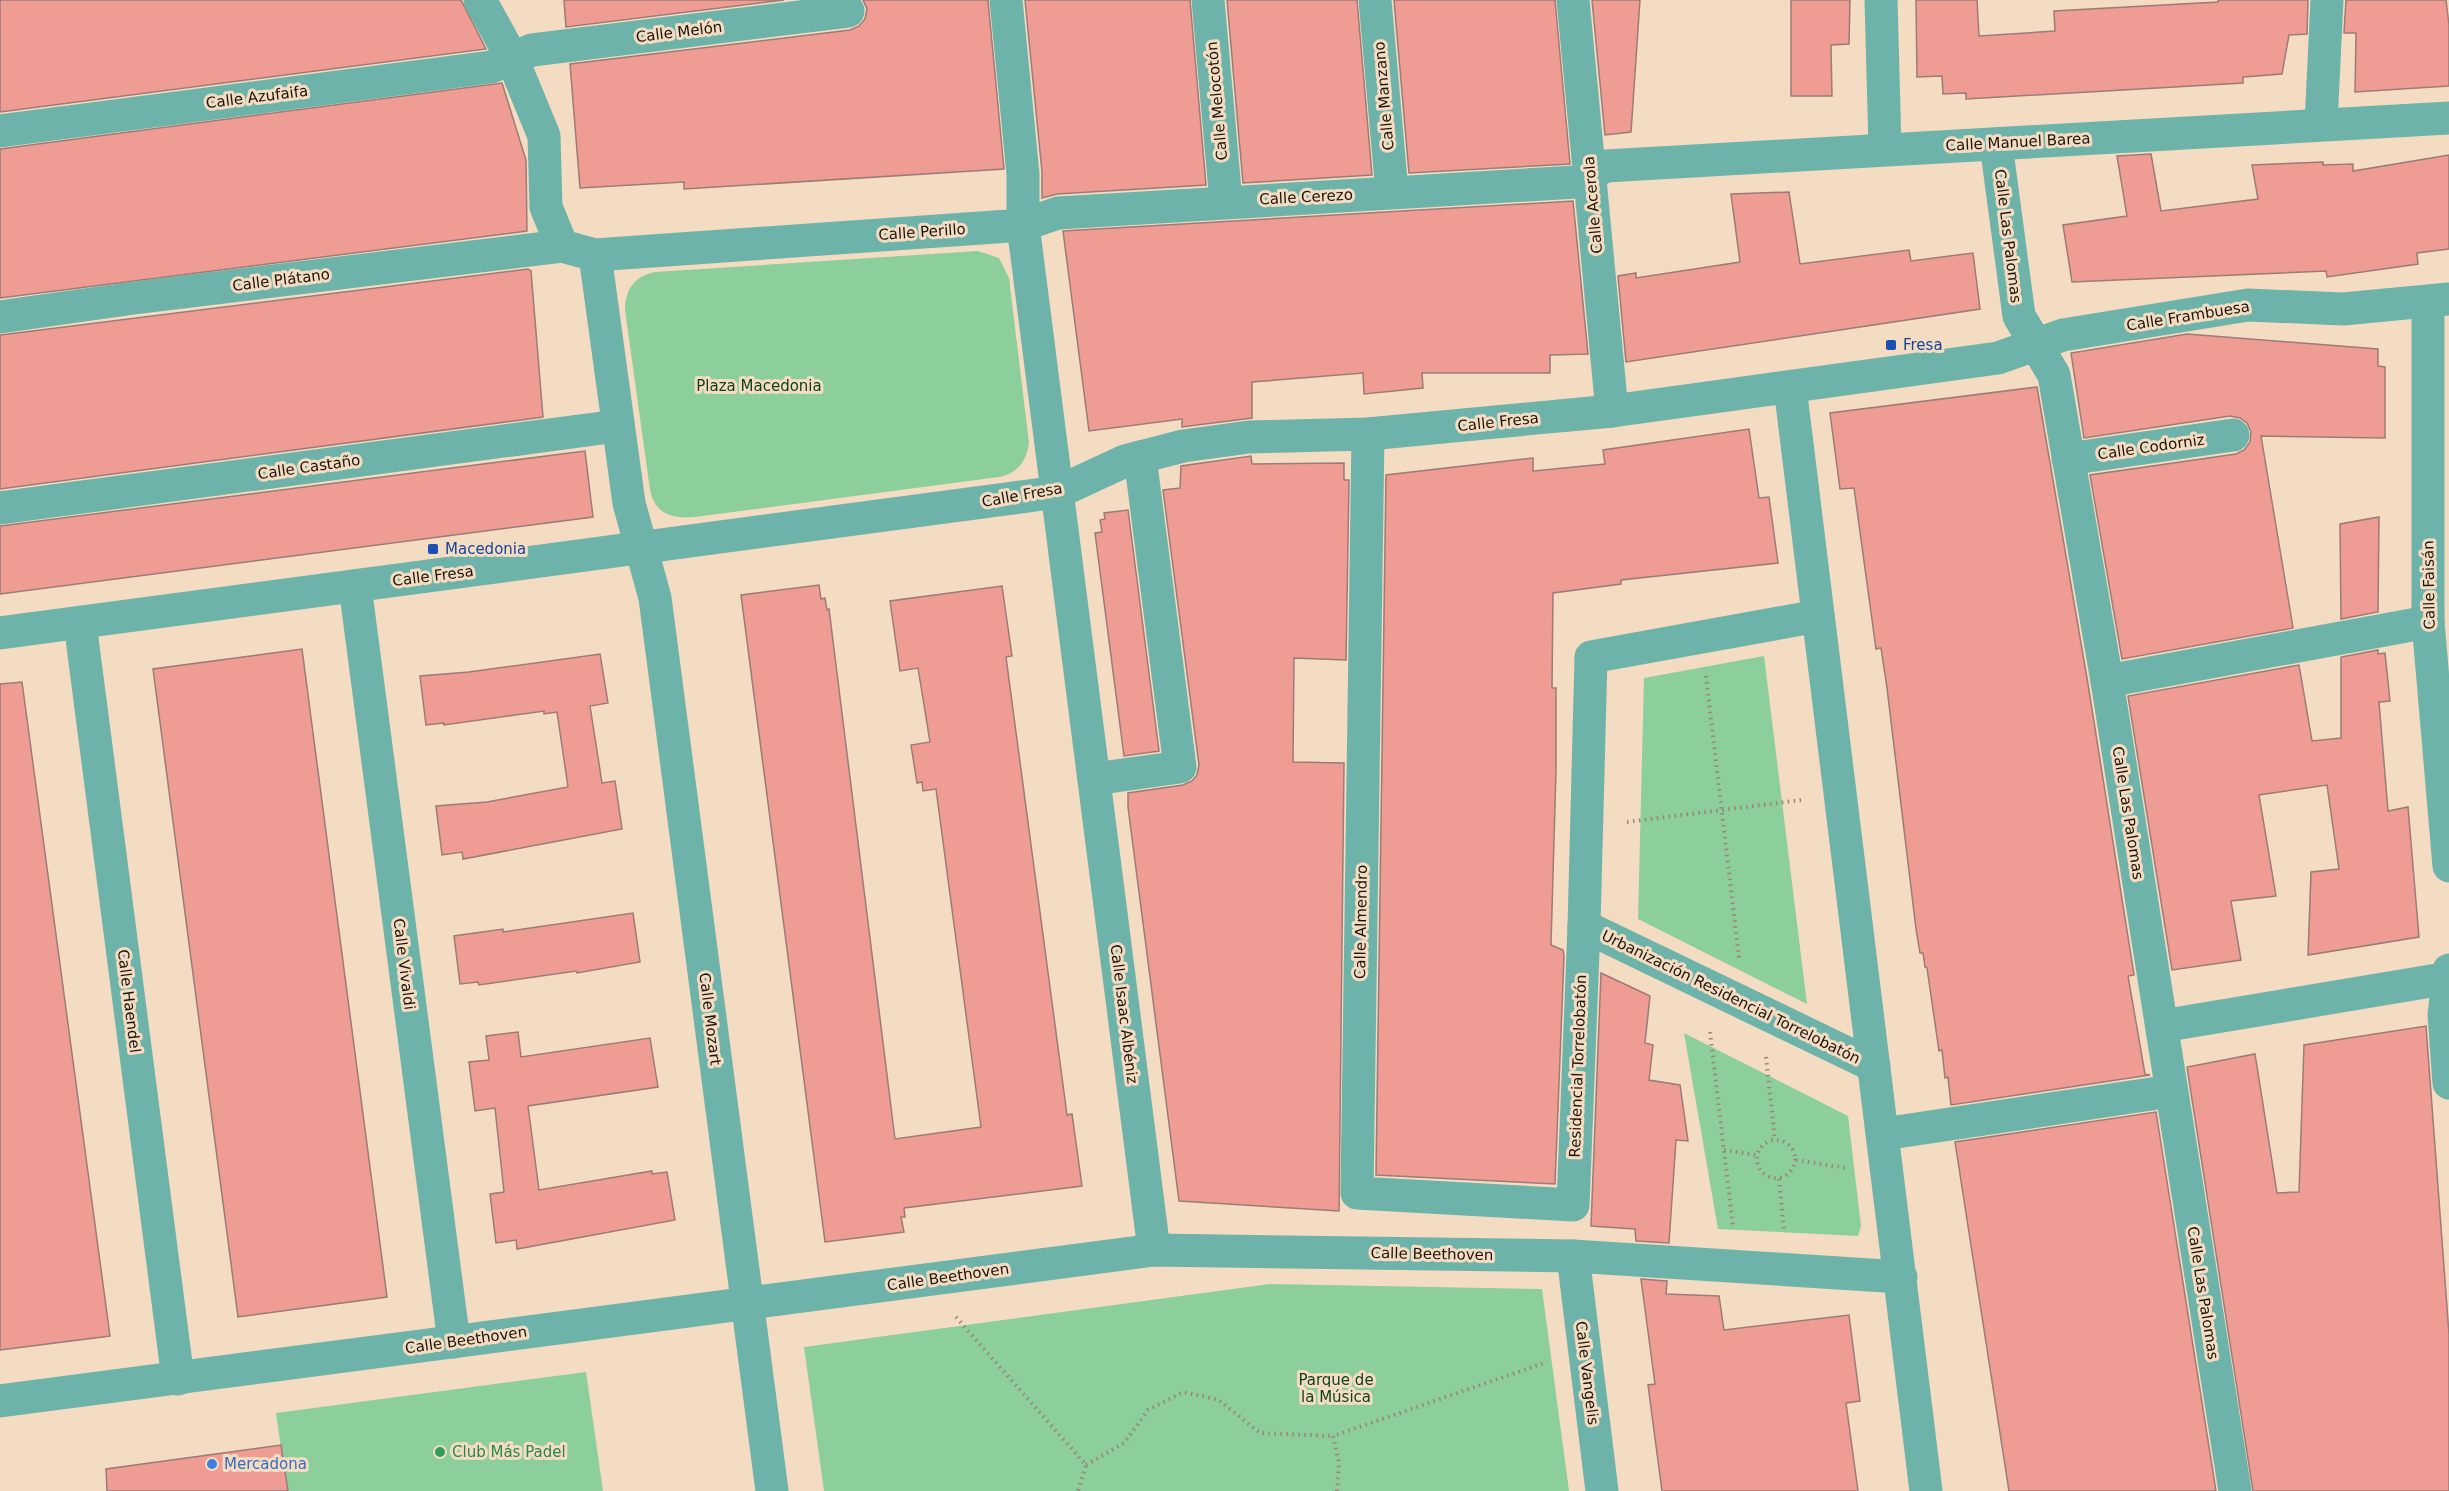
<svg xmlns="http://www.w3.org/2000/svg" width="2449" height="1491" viewBox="0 0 2449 1491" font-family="'DejaVu Sans',sans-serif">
	<rect width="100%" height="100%" fill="#f4dcc2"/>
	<!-- green -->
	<g fill="#8dce9d">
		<path d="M978 251 999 258 1009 278 1029 443C1026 462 1018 473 999 477L695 517C672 519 655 514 650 490L625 310C625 289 635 276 655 272Z"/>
		<polygon points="1764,656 1807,1004 1638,919 1644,678"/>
		<polygon points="1684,1033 1848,1116 1861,1226 1858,1236 1718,1229"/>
		<polygon points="1270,1284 1542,1289 1569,1491 824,1491 804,1347"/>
		<polygon points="586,1372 603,1491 287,1491 276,1413"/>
	</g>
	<!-- building -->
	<g fill="#ee9c94" stroke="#9d7b77" stroke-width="1.5">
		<polygon points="0,0 461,0 486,49 0,112"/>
		<polygon points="564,0 784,0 566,27"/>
		<polygon points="863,0 988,0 1004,169 684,189 684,182 580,188 570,64 850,30 859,26 865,19 867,9"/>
		<polygon points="1025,0 1190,0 1206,185 1057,194 1042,198 1042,172"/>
		<polygon points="1227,0 1357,0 1372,175 1243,183"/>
		<polygon points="1394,0 1555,0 1570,164 1409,173"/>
		<polygon points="1592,0 1640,0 1631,132 1605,135"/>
		<polygon points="1791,0 1850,0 1849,44 1831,45 1832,96 1791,96"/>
		<polygon points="1916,0 1977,0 1979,36 2055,31 2054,11 2218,2 2218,0 2308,0 2307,34 2289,35 2282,74 2243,77 2243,83 1966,99 1966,93 1943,94 1942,76 1917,77"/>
		<polygon points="2346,0 2446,0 2449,25 2449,86 2355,92 2356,33 2344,33"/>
		<polygon points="502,83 526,160 527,231 0,298 0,149"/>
		<polygon points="2151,154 2161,211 2258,199 2252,165 2323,162 2323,165 2353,164 2353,171 2449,155 2449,249 2417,253 2418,264 2327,277 2326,271 2072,282 2063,225 2127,216 2117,156"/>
		<polygon points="1789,192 1800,264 1909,250 1911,261 1973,253 1980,309 1626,362 1618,276 1636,273 1636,278 1740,262 1731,194"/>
		<polygon points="1573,201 1588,354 1550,355 1550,373 1422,373 1423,388 1364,394 1363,373 1252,382 1252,418 1182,427 1182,419 1089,431 1063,231"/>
		<polygon points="528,269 531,271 543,417 0,489 0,335"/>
		<polygon points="2187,334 2378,349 2378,366 2385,367 2385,438 2261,436 2293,628 2122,659 2090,475 2236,454 2244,450 2250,442 2251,432 2247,423 2240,418 2230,416 2084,438 2071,353"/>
		<polygon points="2037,387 2088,684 2134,975 2128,976 2145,1074 2150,1075 1951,1105 1948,1077 1945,1078 1942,1050 1939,1051 1927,968 1925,967 1923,953 1920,953 1916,929 1887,688 1881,648 1876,649 1854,488 1840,489 1830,413"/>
		<polygon points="1749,429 1759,498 1769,497 1778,563 1621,580 1621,584 1553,593 1552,688 1556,688 1556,770 1551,945 1563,950 1564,956 1555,1184 1376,1175 1386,475 1533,458 1533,471 1605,464 1603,450"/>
		<polygon points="585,451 593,517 0,594 0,526"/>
		<polygon points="1251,456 1252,464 1344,463 1344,480 1349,480 1346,660 1294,658 1293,762 1344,763 1339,1211 1179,1201 1128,807 1128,793 1183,785 1192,781 1197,775 1199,765 1163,490 1180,488 1181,466"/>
		<polygon points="1128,510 1159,751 1124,756 1095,533 1102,532 1100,520 1105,519 1104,513"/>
		<polygon points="2379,517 2378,612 2341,619 2340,524"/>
		<polygon points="819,585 821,599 825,598 827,610 829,609 895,1139 981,1127 936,789 923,791 922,782 917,783 911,745 930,742 918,668 900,671 890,601 1002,586 1012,656 1006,657 1067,1115 1072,1114 1082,1186 904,1208 905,1217 901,1217 904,1232 825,1242 741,595"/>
		<polygon points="302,649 387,1297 238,1317 153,669"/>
		<polygon points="2378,650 2378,654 2385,653 2390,701 2379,702 2388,811 2408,807 2419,937 2308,955 2311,872 2339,869 2327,785 2259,795 2276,896 2231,901 2241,960 2172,970 2128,696 2299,665 2312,741 2341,738 2341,657"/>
		<polygon points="600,654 608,703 590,706 602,783 615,781 622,829 463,859 462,852 442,855 436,806 487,802 568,787 557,712 544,714 544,711 444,725 444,723 426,725 420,676 469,672"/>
		<polygon points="22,682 110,1336 0,1350 0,684"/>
		<polygon points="633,913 640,962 577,973 576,971 479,985 478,982 460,984 454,936 503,929 503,932"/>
		<polygon points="1601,973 1650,996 1645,1043 1653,1045 1649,1080 1680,1085 1688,1141 1676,1140 1669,1243 1636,1241 1635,1229 1591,1226"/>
		<polygon points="2426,1026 2449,1334 2449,1491 2253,1491 2187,1067 2255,1054 2277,1193 2299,1192 2304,1045"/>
		<polygon points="518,1032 521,1057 650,1038 658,1087 528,1106 539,1190 652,1171 652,1174 667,1172 675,1220 517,1249 516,1240 496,1243 490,1194 504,1192 495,1108 475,1111 469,1062 489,1060 486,1036"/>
		<polygon points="2156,1112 2216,1491 2009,1491 1955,1142"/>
		<polygon points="1641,1279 1667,1281 1666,1294 1719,1296 1724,1330 1849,1315 1860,1401 1846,1403 1858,1491 1662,1491 1648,1385 1655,1384"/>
		<polygon points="281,1445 288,1491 107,1491 106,1469"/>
	</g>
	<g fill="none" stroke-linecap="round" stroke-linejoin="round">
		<!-- path -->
		<g stroke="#988774" stroke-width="4" stroke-dasharray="1.5 4.5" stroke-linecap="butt">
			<polyline points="1706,676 1739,958"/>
			<polyline points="1627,822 1801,800"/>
			<polyline points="1710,1032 1733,1227"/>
			<polyline points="1766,1057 1775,1140"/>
			<circle cx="1776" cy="1159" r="19"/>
			<polyline points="1724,1150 1757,1155"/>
			<polyline points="1796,1160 1846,1168"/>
			<polyline points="1779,1179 1784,1230"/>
			<polyline points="956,1317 1086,1465 1078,1491"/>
			<polyline points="1086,1465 1124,1443 1148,1410 1183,1392 1219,1400 1260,1433 1333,1436"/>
			<polyline points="1337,1491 1339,1463 1333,1436 1547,1362"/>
		</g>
		<!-- minor -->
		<g stroke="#6eb3a9" stroke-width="33">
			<polyline points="480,0 512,58 544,136 546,207 562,246 595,255 1023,225 1023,174 1006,0"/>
			<polyline points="1208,0 1226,202"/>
			<polyline points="1375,0 1392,192"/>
			<polyline points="1573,0 1612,411"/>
			<polyline points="1881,0 1885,148"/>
			<polyline points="2321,124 2327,0"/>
			<polyline points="0,131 491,67 532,50 848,11"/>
			<polyline points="1996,144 2019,316 2054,375 2107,681 2235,1491"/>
			<polyline points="595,255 629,503 655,598 772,1491"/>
			<polyline points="2428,302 2428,622 2449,866"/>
			<polyline points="0,317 134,298 562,246"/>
			<polyline points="1790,387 1926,1491"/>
			<polyline points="1368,434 1357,1193 1573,1205 1584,926 1591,657 1818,616"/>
			<polyline points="2068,459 2233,435"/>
			<polyline points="0,508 617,426"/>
			<polyline points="355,586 454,1342"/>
			<polyline points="80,623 178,1379"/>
			<polyline points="0,633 1058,492 1125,461 1183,446 1249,437 1368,434 1612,411 1998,358 2063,335 2248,305 2343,309 2449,299"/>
			<polyline points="2107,681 2428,622"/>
			<polyline points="1094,779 1180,767 1140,457"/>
			<polyline points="1584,926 1874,1066"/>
			<polyline points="2449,970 2444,1015 2449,1083"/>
			<polyline points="2162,1026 2449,978"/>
			<polyline points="1883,1134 2171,1091"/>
			<polyline points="1154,1250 1023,225 1058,213 1576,182 1606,166 2449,118"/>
			<polyline points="1573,1256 1602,1491"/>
			<polyline points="0,1401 1154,1250 1573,1256 1901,1277"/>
		</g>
	</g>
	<!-- markers -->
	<g fill="#1a4fb4" stroke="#f4dcc2" stroke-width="2">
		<rect x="1885" y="339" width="12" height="12" rx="3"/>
		<rect x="427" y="543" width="12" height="12" rx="3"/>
	</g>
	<circle fill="#2e9e5b" stroke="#f4dcc2" stroke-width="2" cx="440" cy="1452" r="6"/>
	<circle fill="#3f7fe0" stroke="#f4dcc2" stroke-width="2" cx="212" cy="1464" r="6"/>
	<g text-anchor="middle" stroke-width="6" stroke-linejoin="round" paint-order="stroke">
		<!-- street labels -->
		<g font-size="15" fill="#1c140b" stroke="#f4dcc2">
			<text transform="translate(679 32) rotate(-7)" y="5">Calle Melón</text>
			<text transform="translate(1384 96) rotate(-95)" y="5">Calle Manzano</text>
			<text transform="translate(257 97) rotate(-7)" y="5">Calle Azufaifa</text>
			<text transform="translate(1217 101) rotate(-95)" y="5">Calle Melocotón</text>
			<text transform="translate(2018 142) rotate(-3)" y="5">Calle Manuel Barea</text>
			<text transform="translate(1306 197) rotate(-3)" y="5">Calle Cerezo</text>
			<text transform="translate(1593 205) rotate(-95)" y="5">Calle Acerola</text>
			<text transform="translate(922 232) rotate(-4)" y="5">Calle Perillo</text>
			<text transform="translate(2008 236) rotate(83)" y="5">Calle Las Palomas</text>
			<text transform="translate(281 280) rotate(-7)" y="5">Calle Plátano</text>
			<text transform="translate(2188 316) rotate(-9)" y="5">Calle Frambuesa</text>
			<text transform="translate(1498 422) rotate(-6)" y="5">Calle Fresa</text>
			<text transform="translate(2151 447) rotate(-8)" y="5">Calle Codorniz</text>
			<text transform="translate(309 467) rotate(-8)" y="5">Calle Castaño</text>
			<text transform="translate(1022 495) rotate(-10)" y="5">Calle Fresa</text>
			<text transform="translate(433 576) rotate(-7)" y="5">Calle Fresa</text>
			<text transform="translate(2429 585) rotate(-91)" y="5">Calle Faisán</text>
			<text transform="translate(2128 813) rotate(81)" y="5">Calle Las Palomas</text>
			<text transform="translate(1361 922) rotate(-89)" y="5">Calle Almendro</text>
			<text transform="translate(404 964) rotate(83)" y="5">Calle Vivaldi</text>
			<text transform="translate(1731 997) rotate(26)" y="5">Urbanización Residencial Torrelobatón</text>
			<text transform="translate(129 1001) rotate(83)" y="5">Calle Haendel</text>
			<text transform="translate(1124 1014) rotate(83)" y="5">Calle Isaac Albéniz</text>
			<text transform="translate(710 1019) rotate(83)" y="5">Calle Mozart</text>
			<text transform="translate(1578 1066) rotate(-88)" y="5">Residencial Torrelobatón</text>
			<text transform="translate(1432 1254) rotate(1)" y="5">Calle Beethoven</text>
			<text transform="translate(948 1277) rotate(-8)" y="5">Calle Beethoven</text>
			<text transform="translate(2203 1293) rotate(81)" y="5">Calle Las Palomas</text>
			<text transform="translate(466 1340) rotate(-8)" y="5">Calle Beethoven</text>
			<text transform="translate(1587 1373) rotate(83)" y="5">Calle Vangelis</text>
		</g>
		<!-- transit labels -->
		<g font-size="15" fill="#164399" stroke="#f4dcc2" text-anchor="start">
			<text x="1903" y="350">Fresa</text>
			<text x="445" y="554">Macedonia</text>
		</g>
		<!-- park labels -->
		<g font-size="15" fill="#0d4120" stroke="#f4dcc2">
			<text x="759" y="391">Plaza Macedonia</text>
			<text x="1336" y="1385">Parque de<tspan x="1336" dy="17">la Música</tspan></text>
		</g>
		<!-- leisure labels -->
		<g font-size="15" fill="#27864d" stroke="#f4dcc2" text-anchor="start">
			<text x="452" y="1457">Club Más Padel</text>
		</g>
		<!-- shop labels -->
		<g font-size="15" fill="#366cbe" stroke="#f4dcc2" text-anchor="start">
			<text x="224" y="1469">Mercadona</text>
		</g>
	</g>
</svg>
